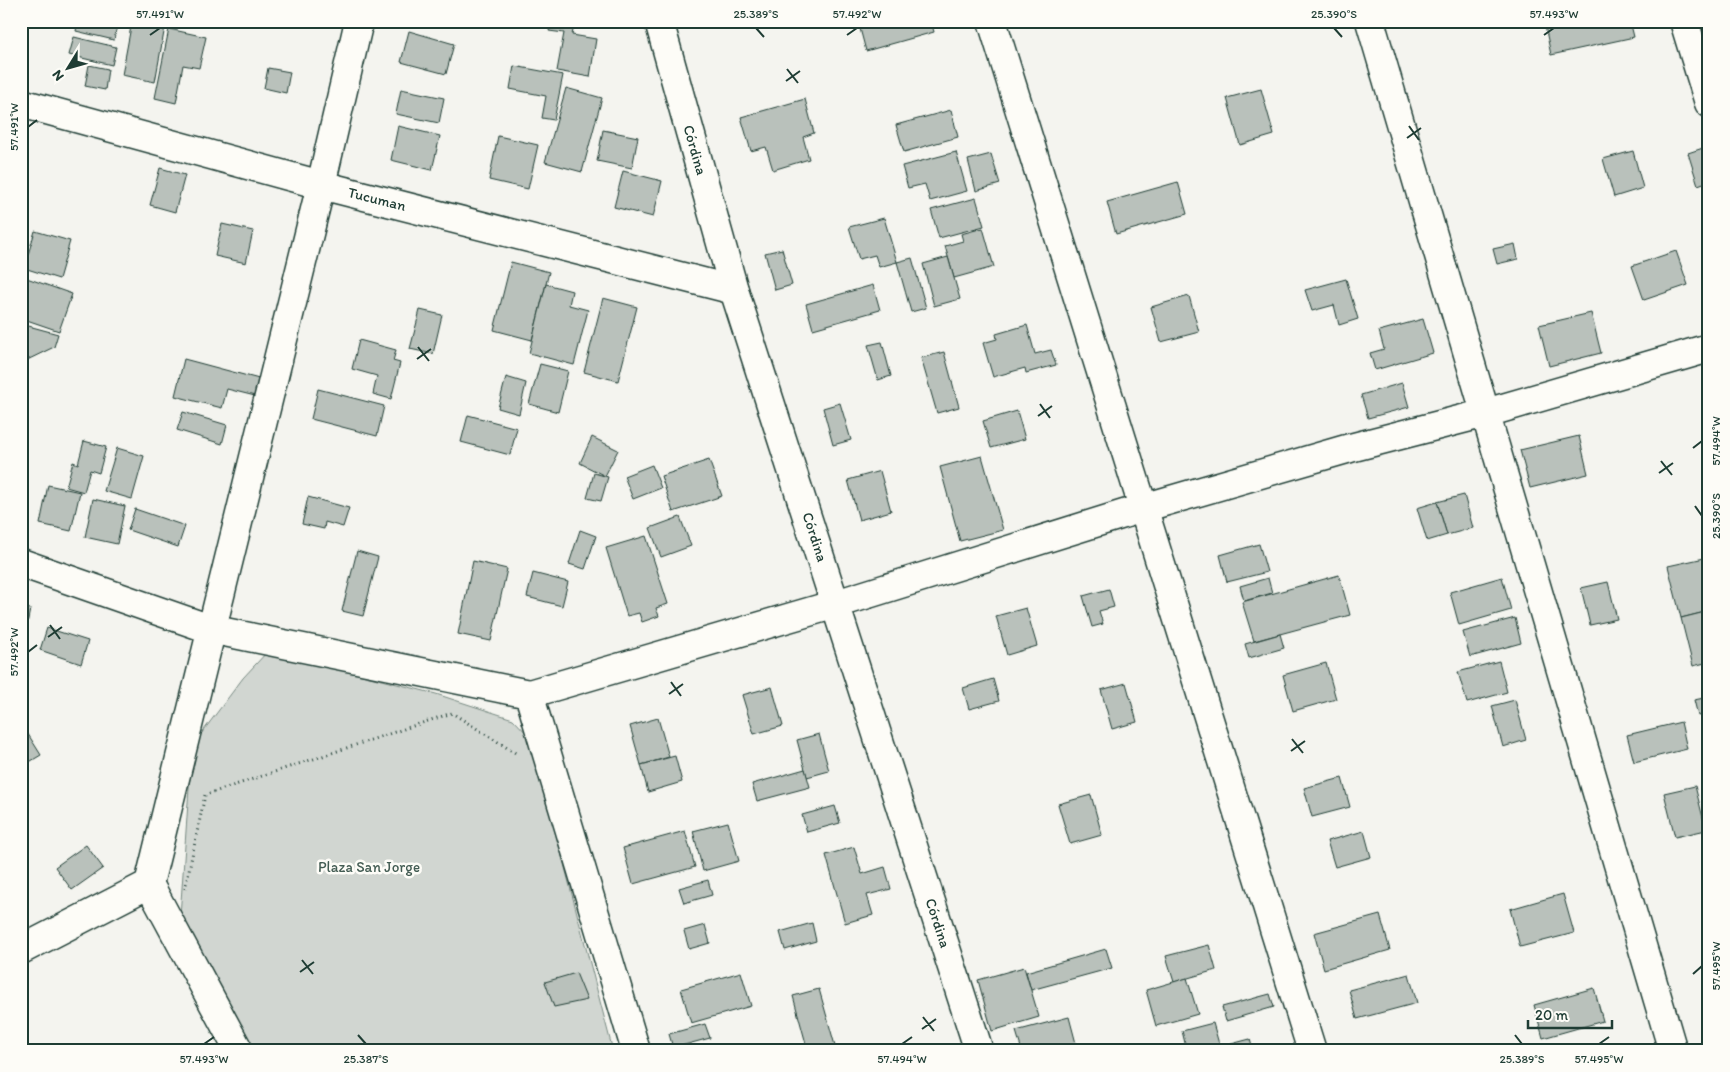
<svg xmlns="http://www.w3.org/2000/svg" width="1730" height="1072" viewBox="0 0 1730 1072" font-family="Itim,sans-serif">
	<rect width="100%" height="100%" fill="#f4f4ef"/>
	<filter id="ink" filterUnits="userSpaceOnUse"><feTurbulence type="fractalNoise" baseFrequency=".02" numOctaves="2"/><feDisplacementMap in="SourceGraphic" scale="10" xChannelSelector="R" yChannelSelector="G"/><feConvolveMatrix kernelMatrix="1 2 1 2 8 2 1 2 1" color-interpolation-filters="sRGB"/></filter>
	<g filter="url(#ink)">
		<!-- green -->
		<polygon fill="#d1d6d1" stroke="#788a82" points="268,651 436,694 513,719 531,738 613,1051 255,1051 180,916 192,746 243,678"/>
		<!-- building -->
		<g fill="#b9c1bb" stroke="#1f3d34">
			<polygon points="78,21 118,21 114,40 76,31"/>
			<polygon points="132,21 166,21 155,82 122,75"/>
			<polygon points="442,21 456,21 456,25"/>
			<polygon points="551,21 575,21 572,35 596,39 590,77 557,71 564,33 549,31"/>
			<polygon points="858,21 931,21 934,32 866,51"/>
			<polygon points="1544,21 1630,21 1634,37 1551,55"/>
			<polygon points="169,29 206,37 199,68 183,65 176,103 155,98"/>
			<polygon points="409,31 454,44 446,74 401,62"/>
			<polygon points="74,37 116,47 112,65 69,55"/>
			<polygon points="89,65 108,69 105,90 85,86"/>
			<polygon points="514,66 563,75 554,120 542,118 546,96 510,89"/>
			<polygon points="268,68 290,72 286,93 264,88"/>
			<polygon points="566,88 602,98 582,172 545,162"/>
			<polygon points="401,89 444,98 439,123 396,114"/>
			<polygon points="1261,89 1274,135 1240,145 1227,98"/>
			<polygon points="805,99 814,133 803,137 809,159 773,170 766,147 751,151 741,117"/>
			<polygon points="951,110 958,137 904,152 896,125"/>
			<polygon points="398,126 440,136 432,170 391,160"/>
			<polygon points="603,130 638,137 632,168 597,161"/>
			<polygon points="498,136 538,145 528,189 489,180"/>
			<polygon points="1709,146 1709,181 1698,185 1688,153"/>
			<polygon points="1633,151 1643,188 1614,197 1603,159"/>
			<polygon points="956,152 967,191 930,201 925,184 908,188 902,166"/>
			<polygon points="991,154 1000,184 976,191 968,160"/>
			<polygon points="160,168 185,175 175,212 150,205"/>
			<polygon points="623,171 662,181 653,217 614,207"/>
			<polygon points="1178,182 1187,214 1116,234 1107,202"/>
			<polygon points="976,198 984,226 939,238 931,210"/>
			<polygon points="884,218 897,262 879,267 875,255 859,259 849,227"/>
			<polygon points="222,224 253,231 246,263 215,256"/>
			<polygon points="983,228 994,267 954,278 945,246 963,241 961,234"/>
			<polygon points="35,231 70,241 59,279 24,268"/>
			<polygon points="1515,244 1518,259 1497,264 1493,249"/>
			<polygon points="782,249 792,285 775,290 765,253"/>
			<polygon points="1676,251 1688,285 1644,300 1632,266"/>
			<polygon points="948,257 960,299 934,306 923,264"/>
			<polygon points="912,258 926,308 911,312 897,262"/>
			<polygon points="511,262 549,272 532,340 494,330"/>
			<polygon points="21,276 72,294 59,331 21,318"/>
			<polygon points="1346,279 1358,319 1339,325 1334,305 1312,311 1305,290"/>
			<polygon points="546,284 572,291 569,305 588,310 574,365 529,353"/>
			<polygon points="873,285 880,310 813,329 806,304"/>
			<polygon points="1189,296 1199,332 1161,342 1151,307"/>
			<polygon points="603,298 637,307 618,381 584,372"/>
			<polygon points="420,310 442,315 433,354 410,349"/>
			<polygon points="1591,313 1601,353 1549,366 1539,325"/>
			<polygon points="1423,319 1433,353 1375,370 1370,353 1384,349 1379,331"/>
			<polygon points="21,324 58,334 54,347 21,363"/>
			<polygon points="1027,325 1035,354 1051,350 1056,365 1026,373 1025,368 993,377 983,343 997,339 996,334"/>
			<polygon points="359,340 396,350 393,361 400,363 391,399 373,394 377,376 352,369"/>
			<polygon points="882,342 891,376 878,380 868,345"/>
			<polygon points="944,352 959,407 937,413 921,358"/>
			<polygon points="184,359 259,379 255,396 227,389 222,408 175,396"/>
			<polygon points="540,364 568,371 558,412 529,404"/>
			<polygon points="506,377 526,383 519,414 498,408"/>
			<polygon points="21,382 26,383 21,405"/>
			<polygon points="1402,383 1409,407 1368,418 1361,395"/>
			<polygon points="318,389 384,406 377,436 311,419"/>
			<polygon points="840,403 851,440 833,445 823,408"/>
			<polygon points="1017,411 1025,439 991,448 983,421"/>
			<polygon points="183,412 227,425 222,444 177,430"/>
			<polygon points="468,415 517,428 510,455 461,442"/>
			<polygon points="1579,436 1588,474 1530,488 1520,450"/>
			<polygon points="592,437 618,450 605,476 580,463"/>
			<polygon points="84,441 106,447 99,473 90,470 84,492 66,487 73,462 78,464"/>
			<polygon points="117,448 144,456 132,499 104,491"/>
			<polygon points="982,456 1003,530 960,541 940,467"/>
			<polygon points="709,460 722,496 673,512 661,476"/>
			<polygon points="652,465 661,488 633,499 624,476"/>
			<polygon points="880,471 891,511 859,520 848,480"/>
			<polygon points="594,473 608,477 601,501 587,498"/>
			<polygon points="48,485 80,492 71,531 40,524"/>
			<polygon points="1464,495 1473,528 1447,535 1437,502"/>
			<polygon points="308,497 349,508 343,527 325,522 324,529 302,524"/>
			<polygon points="93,499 125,506 117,544 85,537"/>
			<polygon points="1437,502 1447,535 1427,541 1417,508"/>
			<polygon points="135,509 185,526 178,547 128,530"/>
			<polygon points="680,517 691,546 661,557 650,528"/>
			<polygon points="580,530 596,536 585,569 569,564"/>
			<polygon points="646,536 668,604 656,608 659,616 642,622 639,613 627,616 606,548"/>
			<polygon points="1259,544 1267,572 1227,582 1220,555"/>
			<polygon points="357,551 378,557 363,616 342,611"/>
			<polygon points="1709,557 1709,611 1681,618 1668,566"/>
			<polygon points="473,561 507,569 491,641 458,634"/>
			<polygon points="533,573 568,582 562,606 527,597"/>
			<polygon points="1339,575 1350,615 1254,641 1242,602"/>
			<polygon points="1502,577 1511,610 1459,625 1450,592"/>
			<polygon points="1268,578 1272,593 1244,601 1240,586"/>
			<polygon points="1608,582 1617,619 1590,625 1581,588"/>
			<polygon points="1109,589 1114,607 1099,611 1103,624 1092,627 1083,596"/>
			<polygon points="21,607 30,609 22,651 21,651"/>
			<polygon points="1026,608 1037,646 1007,655 996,616"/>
			<polygon points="1705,612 1709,625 1709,662 1693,666 1681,618"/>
			<polygon points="1515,618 1521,643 1470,657 1463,632"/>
			<polygon points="47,628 88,641 81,664 40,650"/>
			<polygon points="1280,634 1284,648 1249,658 1245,644"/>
			<polygon points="1499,661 1507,692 1467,703 1458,672"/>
			<polygon points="1326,663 1336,699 1293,711 1283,675"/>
			<polygon points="993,679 999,701 969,709 963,688"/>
			<polygon points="1126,683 1137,722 1112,729 1101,690"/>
			<polygon points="772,687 783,726 754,734 742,695"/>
			<polygon points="1709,697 1709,714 1698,716 1694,700"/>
			<polygon points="1515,700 1526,740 1503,747 1492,706"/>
			<polygon points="658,718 669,757 641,765 630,726"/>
			<polygon points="1681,722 1687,749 1634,762 1627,735"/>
			<polygon points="26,731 41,755 21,767 21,734"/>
			<polygon points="819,734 829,771 807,777 797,740"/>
			<polygon points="675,756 682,782 648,792 641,765"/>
			<polygon points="805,769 810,787 757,801 752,784"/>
			<polygon points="1342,778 1350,807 1312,817 1304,788"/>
			<polygon points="1695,786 1706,830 1675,837 1664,793"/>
			<polygon points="1091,795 1102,835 1070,844 1058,804"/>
			<polygon points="835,806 840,823 807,832 802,815"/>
			<polygon points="728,822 739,861 703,871 693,831"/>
			<polygon points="685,831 695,867 633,884 623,848"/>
			<polygon points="1364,831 1371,857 1335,867 1327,841"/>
			<polygon points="86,845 103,868 72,890 55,867"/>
			<polygon points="854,847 862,874 885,867 891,889 867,895 873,915 845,923 826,855"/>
			<polygon points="708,880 712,895 684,903 679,888"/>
			<polygon points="1563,894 1574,933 1520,947 1510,909"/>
			<polygon points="1380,915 1390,950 1324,969 1314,933"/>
			<polygon points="812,923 816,941 785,950 780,932"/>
			<polygon points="705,925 710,943 689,949 684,931"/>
			<polygon points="1209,945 1216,970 1174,982 1166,956"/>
			<polygon points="1106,949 1112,968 1031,990 1026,972"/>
			<polygon points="1024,967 1039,1017 992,1031 978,980"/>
			<polygon points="741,972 751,1006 691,1023 681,989"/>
			<polygon points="576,973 587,1000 554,1007 545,982"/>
			<polygon points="1409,974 1417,1003 1357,1019 1349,990"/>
			<polygon points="1187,978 1198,1014 1156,1026 1146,990"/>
			<polygon points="1594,988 1603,1021 1543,1038 1534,1005"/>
			<polygon points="819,989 836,1049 831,1051 808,1051 793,996"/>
			<polygon points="1270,994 1274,1007 1226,1021 1222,1007"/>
			<polygon points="1069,1017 1078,1051 1022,1051 1016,1031"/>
			<polygon points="1213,1023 1221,1051 1187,1051 1182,1031"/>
			<polygon points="705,1024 710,1038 673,1048 669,1034"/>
			<polygon points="1250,1039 1253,1051 1221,1051 1220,1047"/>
			<polygon points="847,1046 849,1051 831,1051 836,1049"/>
		</g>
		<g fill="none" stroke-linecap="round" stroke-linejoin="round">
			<!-- minor casing -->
			<g stroke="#1f3d34" stroke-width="31">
				<g id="minor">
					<polyline points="659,21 734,290 979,1051"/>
					<polyline points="992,21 1312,1051"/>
					<polyline points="1370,21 1673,1051"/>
					<polyline points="1684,21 1709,103"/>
					<polyline points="21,103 321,185 734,290"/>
					<polyline points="21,563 210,629 529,694 836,604 1143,508 1350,448 1486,413 1709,348"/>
					<polyline points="529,694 636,1051"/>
					<polyline points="149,884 239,1051"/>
					<polyline points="21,950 149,884 321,185 359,21"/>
				</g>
			</g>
			<!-- path -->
			<polyline stroke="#1f3d34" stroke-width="3" stroke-dasharray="1 4" stroke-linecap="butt" points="185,889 205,795 452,713 517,754"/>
			<!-- minor -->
			<use href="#minor" stroke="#fdfcf7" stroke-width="28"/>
		</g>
	</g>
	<!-- ticks -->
	<path fill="none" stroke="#1f3d34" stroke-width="2" d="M756 28 764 37M1334 28 1342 37M150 35 160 28M847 35 857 28M1544 35 1554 28M787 69 798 83M786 81 800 71M1409 126 1419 140M28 127 37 120M1407 138 1421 128M418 347 429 361M417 359 431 349M1040 404 1050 418M1038 416 1052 406M1693 448 1702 441M1661 461 1672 475M1659 473 1673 463M1695 506 1702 516M50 625 60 639M48 637 62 627M28 652 37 645M671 682 681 696M669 694 683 684M1292 739 1303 753M1291 751 1305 741M302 960 313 974M300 972 314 962M1693 974 1702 966M923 1017 934 1031M922 1029 936 1019M358 1035 366 1044M1515 1035 1522 1044M204 1044 214 1037M902 1044 912 1037M1599 1044 1609 1037"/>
	<g text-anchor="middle" stroke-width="5" stroke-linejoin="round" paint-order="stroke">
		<!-- street labels -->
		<g font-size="15" fill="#1f3d34" stroke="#fdfcf7">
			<text transform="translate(695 150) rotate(74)" y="5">Córdina</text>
			<text transform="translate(377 199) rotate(14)" y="5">Tucuman</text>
			<text transform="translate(815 537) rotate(72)" y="5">Córdina</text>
			<text transform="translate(938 923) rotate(72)" y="5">Córdina</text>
		</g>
		<!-- park labels -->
		<g font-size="15" fill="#435c53" stroke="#fdfcf7">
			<text x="369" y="872">Plaza San Jorge</text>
		</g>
	</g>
	<!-- margin -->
	<rect width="1730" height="1072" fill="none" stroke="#fdfcf7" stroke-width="55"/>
	<!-- north arrow -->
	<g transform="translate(68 68) rotate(233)" stroke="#fdfcf7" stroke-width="4" paint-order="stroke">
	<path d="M0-4L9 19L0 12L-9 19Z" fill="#1f3d34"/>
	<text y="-8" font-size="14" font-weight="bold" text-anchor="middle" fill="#1f3d34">N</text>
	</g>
	<!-- scale -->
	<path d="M1528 1020v8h84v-8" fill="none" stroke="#1f3d34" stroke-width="2.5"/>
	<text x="1535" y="1020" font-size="15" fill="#1f3d34" stroke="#fdfcf7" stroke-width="4" paint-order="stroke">20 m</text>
	<rect x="28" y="28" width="1674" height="1016" fill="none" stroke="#1f3d34" stroke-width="2"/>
	<g font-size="12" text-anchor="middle" fill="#1f3d34">
		<text x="160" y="18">57.491°W</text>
		<text x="756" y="18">25.389°S</text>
		<text x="857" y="18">57.492°W</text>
		<text x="1334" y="18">25.390°S</text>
		<text x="1554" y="18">57.493°W</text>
		<text transform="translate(14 127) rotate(-90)" y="4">57.491°W</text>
		<text transform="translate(1716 441) rotate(-90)" y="4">57.494°W</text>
		<text transform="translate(1716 516) rotate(-90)" y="4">25.390°S</text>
		<text transform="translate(14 652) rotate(-90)" y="4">57.492°W</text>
		<text transform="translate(1716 966) rotate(-90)" y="4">57.495°W</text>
		<text x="204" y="1063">57.493°W</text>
		<text x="366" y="1063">25.387°S</text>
		<text x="902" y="1063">57.494°W</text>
		<text x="1522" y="1063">25.389°S</text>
		<text x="1599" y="1063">57.495°W</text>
	</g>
</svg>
